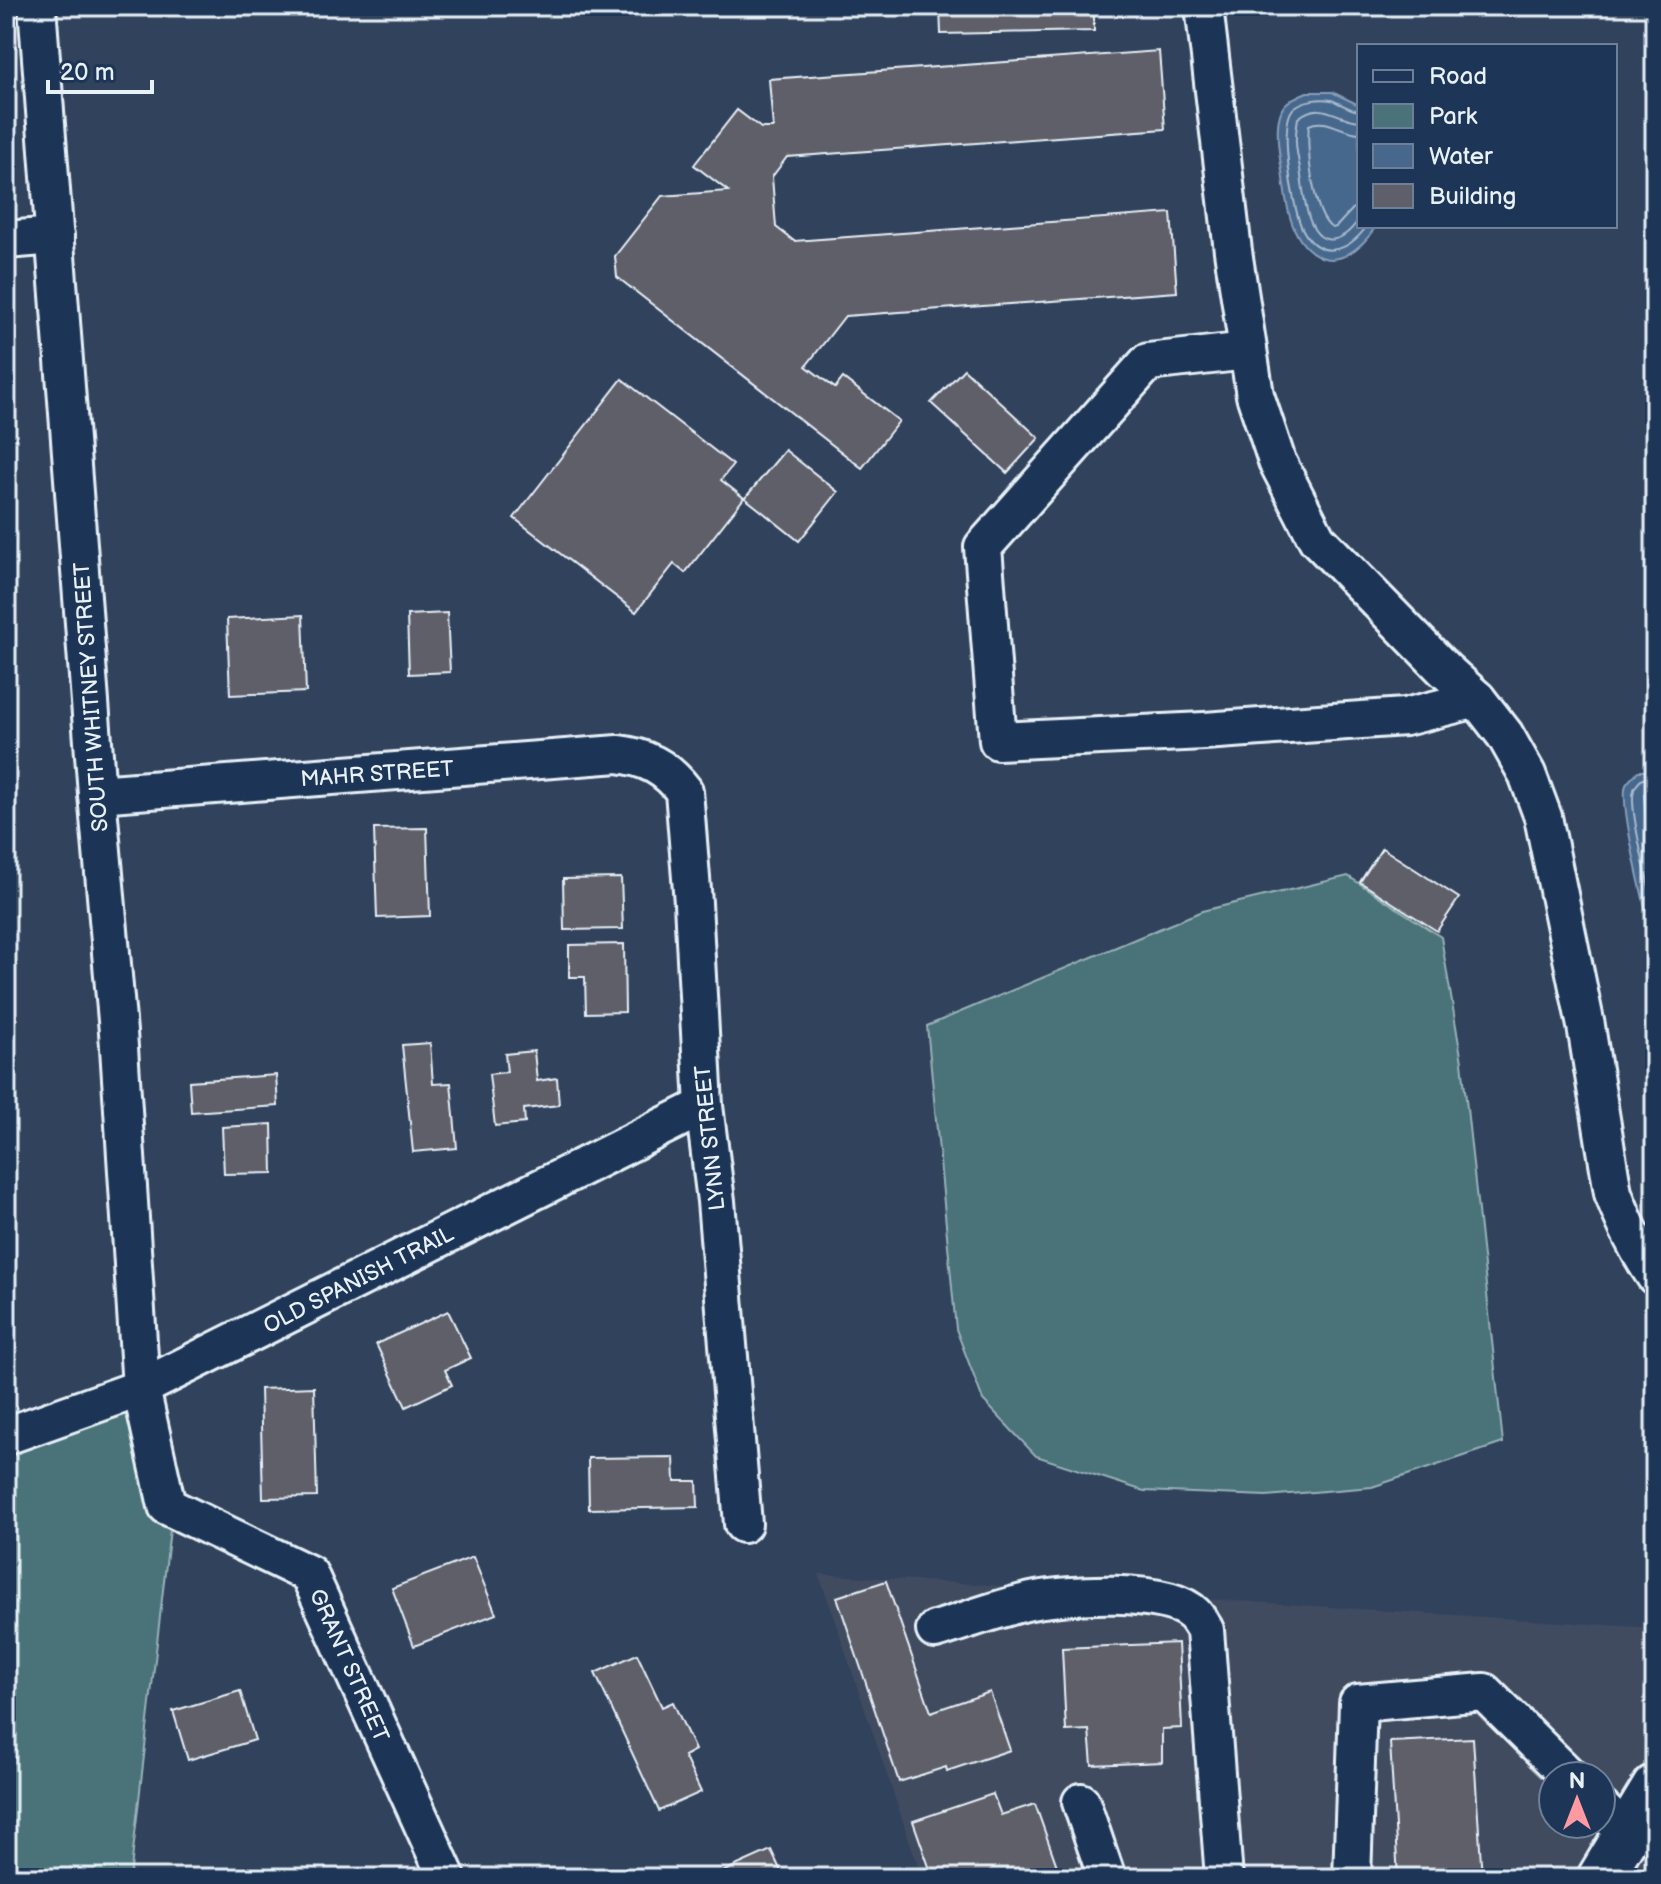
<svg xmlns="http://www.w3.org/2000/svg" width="1661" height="1884" viewBox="0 0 1661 1884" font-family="'Balsamiq Sans',sans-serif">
	<rect width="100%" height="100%" fill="#31425c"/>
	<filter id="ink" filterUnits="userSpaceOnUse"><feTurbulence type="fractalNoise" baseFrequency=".0125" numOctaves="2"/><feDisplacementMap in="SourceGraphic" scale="16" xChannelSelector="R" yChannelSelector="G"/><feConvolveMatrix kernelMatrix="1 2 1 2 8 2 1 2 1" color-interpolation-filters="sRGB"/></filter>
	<g filter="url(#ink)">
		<!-- built -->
		<g fill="#3f4b60" fill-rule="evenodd">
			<path d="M819 1574 1655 1628V1751L1578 1878H922ZM1553 1776H1601V1824H1553Z"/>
			<polygon points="1655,1821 1655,1878 1621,1878"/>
		</g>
		<!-- green -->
		<g fill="#497378" stroke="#98b2b8" stroke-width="2">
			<polygon points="1348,876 1441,937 1462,1062 1503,1443 1372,1487 1266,1496 1144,1491 1036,1456 983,1400 956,1329 927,1026 1202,911"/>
			<polygon points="128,1413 150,1511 160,1524 170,1529 130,1878 6,1878 6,1457"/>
		</g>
		<!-- water -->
		<g fill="#47678d" stroke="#879eb8" stroke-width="2">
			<path d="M1307 92H1332L1359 105V226H1376C1369 238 1358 249 1345 256 1338 259 1329 260 1321 257 1289 244 1286 201 1282 171 1279 154 1274 125 1282 109 1287 100 1298 96 1307 92Z"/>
			<path d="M1638 771H1655V949C1649 922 1618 804 1626 785 1629 780 1635 775 1638 771Z"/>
		</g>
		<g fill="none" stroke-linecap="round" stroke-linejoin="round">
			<!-- shore -->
			<g stroke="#a8bacd" stroke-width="2">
				<path d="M1359 111C1348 110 1341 103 1331 100 1320 98 1304 100 1295 107 1277 119 1293 207 1301 226 1317 261 1347 254 1367 226"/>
				<path d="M1359 121C1335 119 1323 99 1298 118 1297 124 1296 130 1296 136 1295 147 1298 158 1300 168 1302 184 1304 202 1309 218 1320 250 1343 243 1359 219"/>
				<path d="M1359 133C1341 132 1326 117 1309 125 1306 147 1313 216 1332 228L1336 227 1359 202"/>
				<path d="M1655 779H1642C1640 781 1634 787 1634 790 1628 808 1650 889 1655 912"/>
				<polyline points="1655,789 1647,790 1644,794 1647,831 1655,866"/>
			</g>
		</g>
		<!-- building -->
		<g fill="#5f5f69" stroke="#e8f1f8" stroke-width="2">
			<polygon points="940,6 1094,6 1094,31 941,34"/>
			<polygon points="1159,51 1165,129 787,157 772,177 776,227 794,241 1171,213 1177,292 845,316 806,366 835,388 843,378 899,421 862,468 617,277 615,256 662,196 728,191 694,165 737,110 761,128 773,128 769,79"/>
			<polygon points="964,369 1039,438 1007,473 931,403"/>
			<polygon points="622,379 733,465 721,480 744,498 685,573 674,564 636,612 514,518"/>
			<polygon points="785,450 838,492 799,541 745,498"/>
			<polygon points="447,613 450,672 409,674 407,615"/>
			<polygon points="303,615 306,692 230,695 227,619"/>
			<polygon points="427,828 430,916 377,918 374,829"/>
			<polygon points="1382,848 1459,898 1437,931 1360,882"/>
			<polygon points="621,878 623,929 564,930 563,879"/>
			<polygon points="624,944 625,1012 586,1013 585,977 569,977 569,945"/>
			<polygon points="430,1043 433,1084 451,1083 457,1148 413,1152 402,1045"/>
			<polygon points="534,1051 537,1081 557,1078 559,1105 524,1109 525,1123 495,1126 489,1074 507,1072 505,1054"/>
			<polygon points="276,1075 278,1106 191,1112 189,1081"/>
			<polygon points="272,1124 273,1173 224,1174 222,1127"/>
			<polygon points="448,1311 471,1358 445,1370 452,1385 406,1407 376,1344"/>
			<polygon points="314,1387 317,1497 263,1498 260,1389"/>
			<polygon points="674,1457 675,1481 697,1481 698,1507 589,1509 588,1458"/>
			<polygon points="473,1557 496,1614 414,1646 392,1588"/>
			<polygon points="886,1581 931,1712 990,1692 1010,1750 947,1771 946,1767 899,1782 837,1597"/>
			<polygon points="1178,1643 1182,1728 1162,1729 1162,1762 1092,1765 1089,1730 1066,1731 1062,1648"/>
			<polygon points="637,1654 662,1707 673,1702 695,1750 684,1756 701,1792 659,1811 595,1673"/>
			<polygon points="240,1691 255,1740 188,1760 173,1711"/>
			<polygon points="1473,1738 1482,1878 1398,1878 1390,1742"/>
			<polygon points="993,1794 1001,1815 1035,1804 1058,1869 1035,1878 933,1878 913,1821"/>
			<polygon points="771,1850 784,1878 725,1878 722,1872"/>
		</g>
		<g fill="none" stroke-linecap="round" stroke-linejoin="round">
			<!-- minor casing -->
			<g stroke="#e8f1f8" stroke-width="42">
				<g id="minor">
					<polyline points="37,6 97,794 118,1032 141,1388 167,1506 309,1574 447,1878"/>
					<path d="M1204 6 1233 251 1255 395 1277 461 1317 539 1444 669 1477 699 1505 735 1527 774 1543 817 1586 1026 1613 1193C1624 1222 1637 1250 1655 1276"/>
					<polyline points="6,240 55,236"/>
					<polyline points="1248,351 1148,362 983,547 998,741 1204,731 1405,717 1477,699"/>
					<path d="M97 794 618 754C646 757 667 768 684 791L693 903 704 1106 716 1201 743 1524"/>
					<polyline points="6,1436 141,1388 704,1106"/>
					<path d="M935 1630C966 1621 998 1608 1031 1601 1067 1594 1167 1587 1194 1614 1198 1618 1202 1625 1205 1630L1224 1878"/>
					<polyline points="1081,1802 1107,1878"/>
					<polyline points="1601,1808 1627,1834"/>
					<polyline points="1352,1878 1358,1703 1484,1692 1569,1776"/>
				</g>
			</g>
			<!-- highway casing -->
			<g stroke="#e8f1f8" stroke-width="50">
				<polyline id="highway" points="1600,1878 1655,1787"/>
			</g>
			<!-- minor -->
			<use href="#minor" stroke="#1d3557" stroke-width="36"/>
			<!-- highway -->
			<use href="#highway" stroke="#1d3557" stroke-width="44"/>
		</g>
	</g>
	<g text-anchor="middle" stroke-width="7" stroke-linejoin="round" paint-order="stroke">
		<!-- street labels -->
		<g font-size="22" fill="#e8f1f8" stroke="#1d3557">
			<text transform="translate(90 697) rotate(-94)" y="8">SOUTH WHITNEY STREET</text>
			<text transform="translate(377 773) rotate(-4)" y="8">MAHR STREET</text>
			<text transform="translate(709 1138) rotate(-96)" y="8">LYNN STREET</text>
			<text transform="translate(358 1279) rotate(-27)" y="8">OLD SPANISH TRAIL</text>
			<text transform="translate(350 1665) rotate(66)" y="8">GRANT STREET</text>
		</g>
	</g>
	<!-- margin -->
	<rect width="1661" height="1884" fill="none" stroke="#1d3557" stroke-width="32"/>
	<rect x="16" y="16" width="1629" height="1852" fill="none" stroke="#e8f1f8" stroke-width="3" filter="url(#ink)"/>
	<!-- legend -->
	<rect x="1357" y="44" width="260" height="184" fill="#1d3557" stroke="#6e8097" stroke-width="2"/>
	<rect x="1373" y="70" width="40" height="12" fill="#1d3557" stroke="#6e8097" stroke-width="2"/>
	<text x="1429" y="84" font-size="24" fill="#e8f1f8">Road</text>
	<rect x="1373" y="104" width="40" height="24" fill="#497378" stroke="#6e8097" stroke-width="2"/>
	<text x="1429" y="124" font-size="24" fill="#e8f1f8">Park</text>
	<rect x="1373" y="144" width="40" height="24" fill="#47678d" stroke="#6e8097" stroke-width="2"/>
	<text x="1429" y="164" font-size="24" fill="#e8f1f8">Water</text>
	<rect x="1373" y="184" width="40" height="24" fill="#5f5f69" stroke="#6e8097" stroke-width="2"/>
	<text x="1429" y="204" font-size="24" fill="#e8f1f8">Building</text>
	<!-- north arrow -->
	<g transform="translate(1577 1800)"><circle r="38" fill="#1d3557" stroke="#6e8097" stroke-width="2"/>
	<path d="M0-6L14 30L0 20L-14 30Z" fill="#ff9aa2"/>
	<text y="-12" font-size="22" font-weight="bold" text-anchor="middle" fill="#e8f1f8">N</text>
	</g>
	<!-- scale -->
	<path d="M48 80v12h104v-12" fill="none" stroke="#e8f1f8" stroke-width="4"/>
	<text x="60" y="80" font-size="24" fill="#e8f1f8" stroke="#1d3557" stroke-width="6" paint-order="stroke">20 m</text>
</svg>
